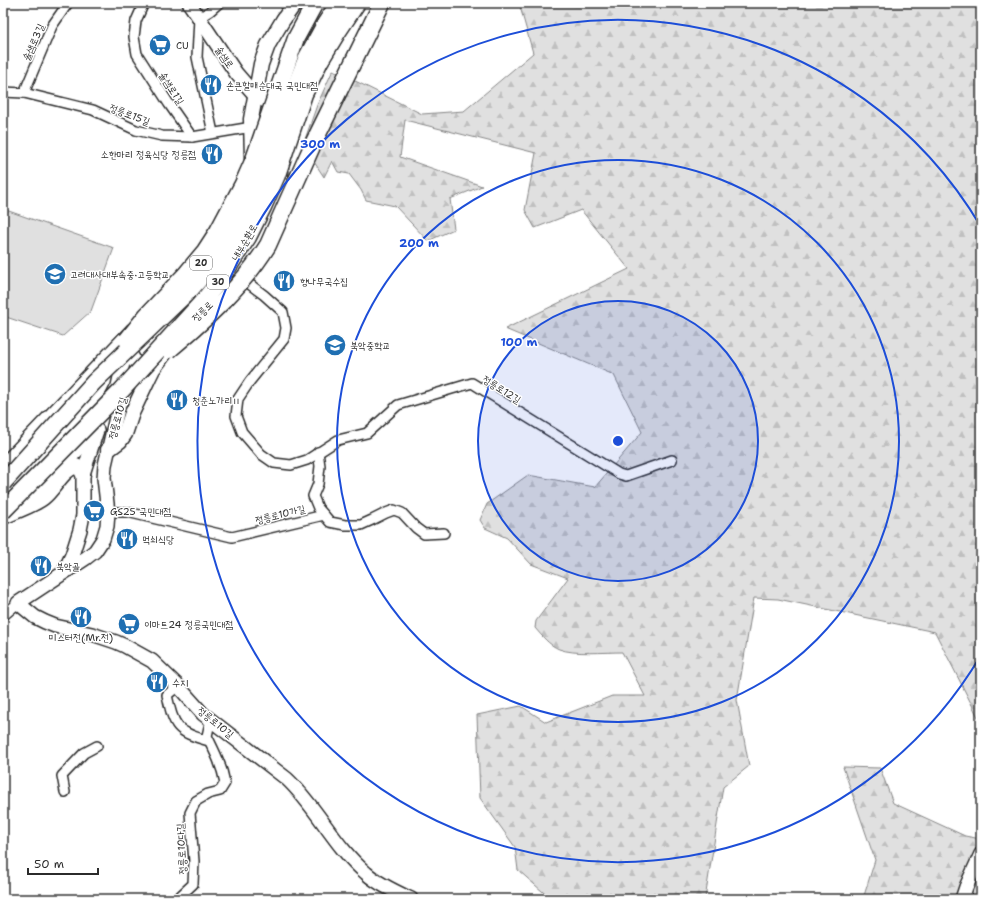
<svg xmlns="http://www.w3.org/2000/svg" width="984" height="902" viewBox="0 0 984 902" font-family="'Shantell Sans','Poor Story',sans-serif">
	<defs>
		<pattern id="forest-firs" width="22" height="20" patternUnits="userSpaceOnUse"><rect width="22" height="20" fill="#e0e0e0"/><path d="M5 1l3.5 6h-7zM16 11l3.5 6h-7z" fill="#c0c0c0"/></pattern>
	</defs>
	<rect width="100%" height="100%" fill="#fff"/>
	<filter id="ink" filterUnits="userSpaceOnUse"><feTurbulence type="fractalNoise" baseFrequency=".025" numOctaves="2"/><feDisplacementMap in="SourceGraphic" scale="8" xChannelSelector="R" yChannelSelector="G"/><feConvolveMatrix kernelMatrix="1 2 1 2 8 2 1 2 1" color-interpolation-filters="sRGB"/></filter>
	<g filter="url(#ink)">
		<!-- grass -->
		<polygon fill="#e0e0e0" stroke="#868686" points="3,209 114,248 91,311 63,336 3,316"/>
		<!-- forest -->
		<g fill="url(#forest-firs)" stroke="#868686">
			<path d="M519 3H981V723L935 632 778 599 754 598 737 700 749 766 723 787 705 899H551L518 870 515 847 480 798 477 715 521 706 546 722 612 696H645L622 652C605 652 574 655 559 649 549 645 542 636 535 628L536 621 568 578 531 564 507 538 485 528 480 520 487 504 528 475 595 487 642 432 614 375 505 329 629 269 581 210 535 228 525 210 536 153 405 120 400 157 482 186 450 199 454 229 428 241 395 206 366 200 361 190 349 174 338 172 332 161 324 177 303 145 317 105 333 70 422 114 464 111 533 53Z"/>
			<polygon points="843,767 880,768 893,803 965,836 981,839 981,899 863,899 875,860"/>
		</g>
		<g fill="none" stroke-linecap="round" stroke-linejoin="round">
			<!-- street casing -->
			<g stroke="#2b2b2b" stroke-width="12">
				<g id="street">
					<polyline points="144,3 136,21 134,37 137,54 169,104 192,137"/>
					<polyline points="3,92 24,93 93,110 136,130 162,136 192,137 252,127"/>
					<polyline points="24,93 52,26 68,3"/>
					<polyline points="213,133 197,57 199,18 210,11 219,3"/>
					<polyline points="240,277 264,295 283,312 286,328 284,339 250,381 238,399 236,416 242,432 261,454 274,463 291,465 307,460 338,440 367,433 398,405 472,383 619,474 626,476 672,460"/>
					<polyline points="318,452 320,466 318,484 313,496 318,508 330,522 345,525 361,525 372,520 386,513 394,510 402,513 416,528 424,534 444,533"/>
					<polyline points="108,512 127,512 232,537 324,515"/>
					<polyline points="3,616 18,603"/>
					<path d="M178 686 167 695C174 727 176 732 209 741"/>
					<polyline points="65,792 62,776 84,753 97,746"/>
					<path d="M177 899 193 884 194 861 190 813 196 801 208 794 220 791 225 783C222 766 215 752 207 736L209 727 213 721"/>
				</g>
			</g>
			<!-- secondary casing -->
			<g stroke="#2b2b2b" stroke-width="16">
				<g id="secondary">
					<polyline points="189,3 236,73 255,95 274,106"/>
					<path d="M122 343 126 345 138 368 119 404 105 465 104 478 108 512 107 526 103 539 95 551 86 558 18 603 35 617 45 622 55 626 92 634 116 642 125 646 152 661 178 686 203 714 287 779C317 807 334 846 366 873 378 884 396 892 411 899"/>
					<polyline points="113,396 118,386 126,349"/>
					<polyline points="64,572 72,555 80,530 83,515 83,474 97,430"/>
					<polyline points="962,899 966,887 981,854"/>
				</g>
			</g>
			<!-- primary casing -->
			<g stroke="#2b2b2b" stroke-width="17">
				<g id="primary">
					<polyline points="252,159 251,119 261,64 268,45 283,20 295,3"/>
					<path d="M213 301C242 269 284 214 281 169"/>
					<polyline points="108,450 120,441 125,434 132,413 149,377 153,369 171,345"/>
					<polyline points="3,466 133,330"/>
					<polyline points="20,497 35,489 45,482 96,431"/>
					<path d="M3 517C14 512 34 505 43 498 55 489 61 471 76 466 80 468 81 470 83 474"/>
				</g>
			</g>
			<!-- highway casing -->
			<g stroke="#2b2b2b" stroke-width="19">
				<polyline id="highway" points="313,144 382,3"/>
			</g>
			<!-- street -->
			<use href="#street" stroke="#fff" stroke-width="9"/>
			<!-- secondary -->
			<use href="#secondary" stroke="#fff" stroke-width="13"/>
			<!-- primary -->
			<use href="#primary" stroke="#fff" stroke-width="14"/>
			<!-- highway -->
			<use href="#highway" stroke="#fff" stroke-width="16"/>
			<!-- highway-bridge casing -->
			<g stroke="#2b2b2b" stroke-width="19" stroke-linecap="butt">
				<g id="highway-bridge">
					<polyline points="127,340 147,315 185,275 205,251 218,231 243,184 254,159 296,38 315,3"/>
					<path d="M169 350C206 319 243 286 268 245L313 144"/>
					<polyline points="3,483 94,382 191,289 221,254 239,224 266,170 284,115 307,57 325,24 339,3"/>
					<polyline points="3,511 121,391 204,300 219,281 248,237 263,207 277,175 304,94 320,61 337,33 357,3"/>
				</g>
			</g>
			<!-- highway-bridge -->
			<use href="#highway-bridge" stroke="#fff" stroke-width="16"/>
		</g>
	</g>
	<!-- distance rings -->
	<circle cx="618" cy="441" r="140" fill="#1d4ed8" fill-opacity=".12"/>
	<g fill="none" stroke="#1d4ed8" stroke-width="2">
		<circle cx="618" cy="441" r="140"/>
		<circle cx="618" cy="441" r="281"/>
		<path d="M981 655A421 421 0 1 1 981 227"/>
	</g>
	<!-- icons -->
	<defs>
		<g id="supermarket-disc" transform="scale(1.15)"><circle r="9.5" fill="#1f6fb2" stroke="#fff"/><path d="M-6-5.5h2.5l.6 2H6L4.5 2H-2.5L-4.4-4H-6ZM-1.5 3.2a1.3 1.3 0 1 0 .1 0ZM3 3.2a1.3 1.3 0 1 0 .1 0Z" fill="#fff"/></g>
		<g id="restaurant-disc" transform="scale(1.15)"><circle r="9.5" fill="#1f6fb2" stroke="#fff"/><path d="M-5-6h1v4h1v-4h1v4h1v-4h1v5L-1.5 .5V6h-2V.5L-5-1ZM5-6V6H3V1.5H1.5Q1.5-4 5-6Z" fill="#fff"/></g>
		<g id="school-disc" transform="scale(1.15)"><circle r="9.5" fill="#1f6fb2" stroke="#fff"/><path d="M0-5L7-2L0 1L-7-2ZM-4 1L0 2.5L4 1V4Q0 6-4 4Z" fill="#fff"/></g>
	</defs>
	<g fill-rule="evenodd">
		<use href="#supermarket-disc" x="160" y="45"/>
		<use href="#restaurant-disc" x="211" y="85"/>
		<use href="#restaurant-disc" x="212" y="154"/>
		<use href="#school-disc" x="55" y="274"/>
		<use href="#restaurant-disc" x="284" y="281"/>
		<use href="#school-disc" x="335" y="345"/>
		<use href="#restaurant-disc" x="177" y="400"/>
		<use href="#supermarket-disc" x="94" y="511"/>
		<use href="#restaurant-disc" x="127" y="539"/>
		<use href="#restaurant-disc" x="41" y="566"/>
		<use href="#restaurant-disc" x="81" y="617"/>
		<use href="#supermarket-disc" x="129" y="624"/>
		<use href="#restaurant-disc" x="157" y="682"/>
	</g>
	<g text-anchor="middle" stroke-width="3" stroke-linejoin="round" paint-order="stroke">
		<!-- shield labels -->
		<g fill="#fff" stroke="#6b6b6b" stroke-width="1">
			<rect x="190" y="256" width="22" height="14" rx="3"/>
			<rect x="207" y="275" width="22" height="14" rx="3"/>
		</g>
		<g font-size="9" font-weight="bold" fill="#2b2b2b">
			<text x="201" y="266">20</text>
			<text x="218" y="285">30</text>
		</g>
		<!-- street labels -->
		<g font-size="10" fill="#2b2b2b" stroke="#fff">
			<text transform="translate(33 42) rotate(-66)" y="4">솔샘로3길</text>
			<text transform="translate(225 57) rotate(56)" y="4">솔샘로</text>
			<text transform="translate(172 88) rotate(57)" y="4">솔샘로1길</text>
			<text transform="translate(130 114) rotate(21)" y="4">정릉로15길</text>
			<text transform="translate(244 242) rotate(-60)" y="4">내부순환로</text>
			<text transform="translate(202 311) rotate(-44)" y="4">정릉로</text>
			<text transform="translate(502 389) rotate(32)" y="4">정릉로12길</text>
			<text transform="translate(117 418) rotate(-74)" y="4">정릉로10길</text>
			<text transform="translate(280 514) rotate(-14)" y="4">정릉로10가길</text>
			<text transform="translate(216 722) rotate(39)" y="4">정릉로10길</text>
			<text transform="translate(181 849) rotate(-93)" y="4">정릉로10다길</text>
		</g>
		<!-- poi labels -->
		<g font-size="10" fill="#2b2b2b" stroke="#fff" text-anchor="start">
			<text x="176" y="49">CU</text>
			<text x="226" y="89">손큰할매순대국 국민대점</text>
			<text x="196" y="158" text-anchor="end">소한마리 정육식당 정릉점</text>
			<text x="70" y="278">고려대사대부속중·고등학교</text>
			<text x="300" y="285">향나무국수집</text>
			<text x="350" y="349">북악중학교</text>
			<text x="192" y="404">청춘노가리Ⅱ</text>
			<text x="110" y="515">GS25 국민대점</text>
			<text x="142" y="543">먹쇠식당</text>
			<text x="56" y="570">북악골</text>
			<text x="144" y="628">이마트24 정릉국민대점</text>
			<text x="81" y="641" text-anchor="middle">미스터전(Mr.전)</text>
			<text x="172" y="686">수지</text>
		</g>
	</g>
	<circle cx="618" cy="441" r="6" fill="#1d4ed8" stroke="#fff" stroke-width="2"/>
	<g font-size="12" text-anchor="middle" font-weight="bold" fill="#1d4ed8" stroke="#fff" stroke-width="3" stroke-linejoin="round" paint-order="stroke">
		<text x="320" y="148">300 m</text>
		<text x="419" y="247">200 m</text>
		<text x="519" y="346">100 m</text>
	</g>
	<!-- margin -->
	<rect width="984" height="902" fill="none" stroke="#fff" stroke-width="16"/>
	<rect x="8" y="8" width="968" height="886" fill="none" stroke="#2b2b2b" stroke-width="1.5" filter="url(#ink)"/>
	<!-- scale -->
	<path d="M28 868v6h70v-6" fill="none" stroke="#2b2b2b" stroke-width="2"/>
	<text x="34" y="868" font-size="12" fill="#2b2b2b" stroke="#ffffff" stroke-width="3" paint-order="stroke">50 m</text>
</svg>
